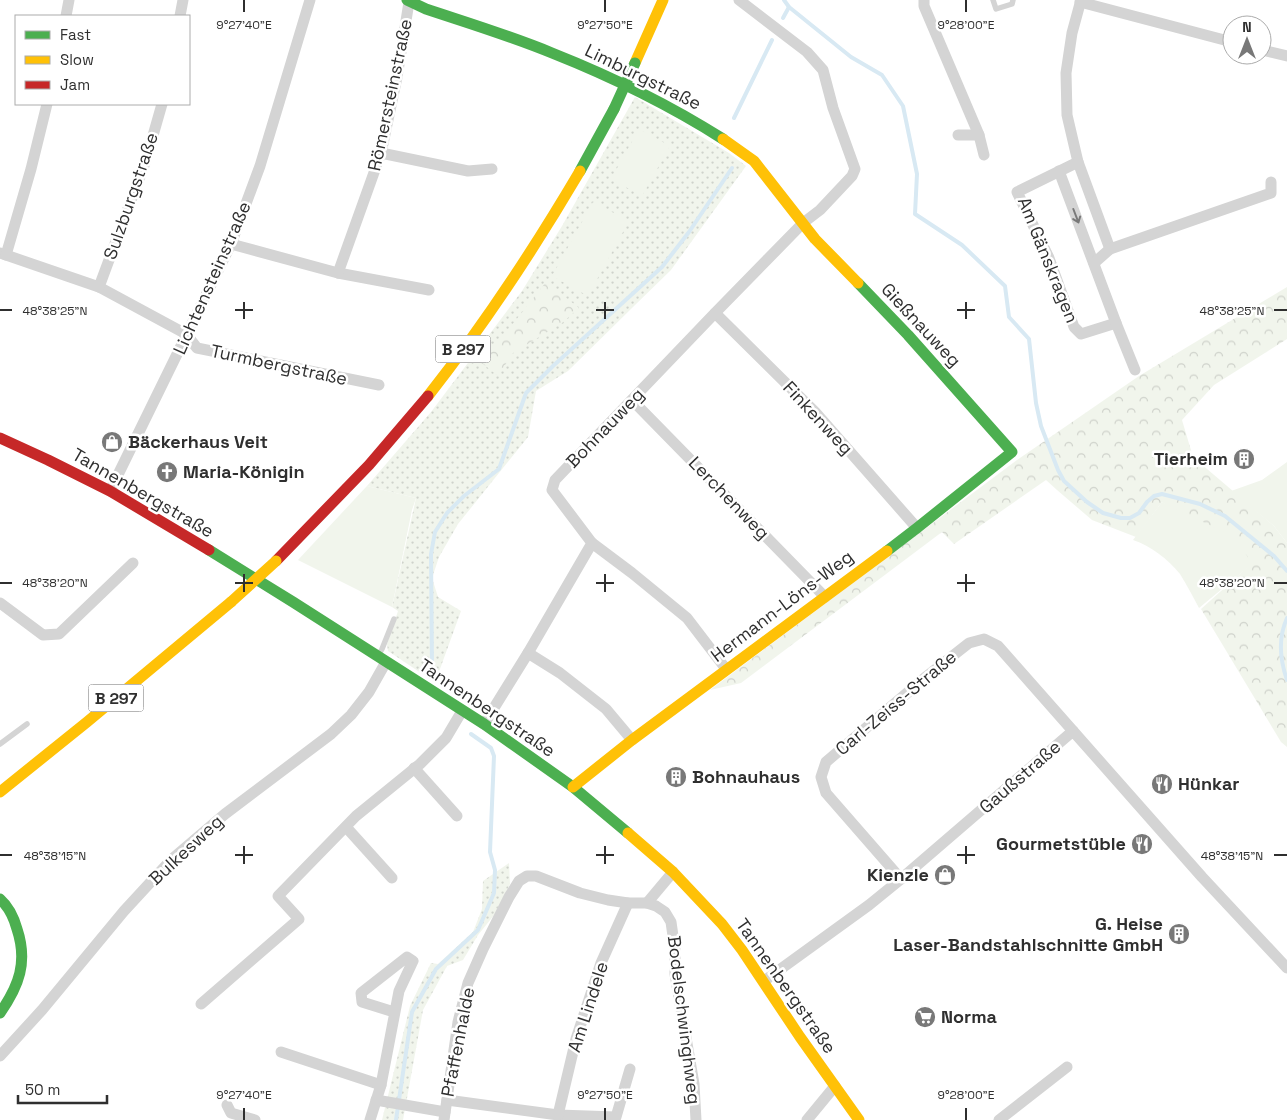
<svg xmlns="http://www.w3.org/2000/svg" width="1287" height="1120" viewBox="0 0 1287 1120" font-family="'Space Grotesk',sans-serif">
	<defs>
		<pattern id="grass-dots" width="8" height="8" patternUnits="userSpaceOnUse" patternTransform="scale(1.25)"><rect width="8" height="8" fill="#f1f5ec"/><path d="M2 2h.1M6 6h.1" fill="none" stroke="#cfd2cb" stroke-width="1.8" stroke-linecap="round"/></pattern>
		<pattern id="forest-crowns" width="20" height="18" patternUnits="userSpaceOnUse" patternTransform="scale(1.25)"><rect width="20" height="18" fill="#f1f5ec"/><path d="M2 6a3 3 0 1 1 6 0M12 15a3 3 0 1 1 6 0" fill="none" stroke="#cfd2cb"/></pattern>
	</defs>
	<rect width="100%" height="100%" fill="#fff"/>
	<!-- grass -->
	<g fill="url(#grass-dots)">
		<polygon points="635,97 729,153 746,166 671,270 633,307 568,371 536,391 528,437 458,524 439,557 432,578 438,597 461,611 436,680 421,673 388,651 387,644 398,611 392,607 416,498 367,486 431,412 522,291 562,226"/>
		<polygon points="509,863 510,884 495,914 478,935 463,960 447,966 423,1010 403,1120 382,1120 410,1006 431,963 438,964 473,932 482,909 483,881"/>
	</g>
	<!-- forest -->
	<g fill="url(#forest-crowns)">
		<polygon points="546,282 579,308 562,323 513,353 498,376 482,363"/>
		<polygon points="1287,287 1287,339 1214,385 1182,420 1193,457 1274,526 1287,543 1287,747 1281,742 1201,609 1251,564 1162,502 1136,537 1092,520 1057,490 1046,480 954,544 942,532 741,683 710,690 1017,460 1139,376"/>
	</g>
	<!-- garden -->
	<g fill="#f1f5ec">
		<polygon points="639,129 670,146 642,196 611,179"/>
		<polygon points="593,202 629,221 588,296 552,276"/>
		<polygon points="1287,462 1287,543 1274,526 1231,491 1262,480"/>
		<polygon points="367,486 416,498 412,510 392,607 298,560"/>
		<path d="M1162 502 1236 538 1252 564 1199 608C1193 597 1187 585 1180 574 1168 559 1151 546 1133 540Z"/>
	</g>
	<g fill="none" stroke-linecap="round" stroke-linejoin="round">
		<!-- stream -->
		<g stroke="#d8e9f3" stroke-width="4">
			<polyline points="784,0 789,7 851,57 882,75 903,106 917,174 915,214 962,245 1005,286 1009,317 1029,339 1036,403 1041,426 1058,470 1064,481 1087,502 1103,513 1121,518 1130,518 1139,513 1147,502 1154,496 1162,494 1200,504 1225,516 1274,556 1287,571"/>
			<polyline points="783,18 789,7"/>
			<polyline points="734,118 772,40"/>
			<path d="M1287 618C1278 638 1280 660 1287 680"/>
			<polyline points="432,668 431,554 435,532 447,513 464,496 499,469 526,393 553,366 662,267 689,232 732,168"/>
			<polyline points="396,1120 412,1012 436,969 478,930 494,893 495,870 490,852 494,756 491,748 471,734"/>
		</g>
		<!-- lane -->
		<g stroke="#d4d4d4" stroke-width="5.5">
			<polyline points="993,0 996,9 1012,4 1013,0"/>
			<polyline points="378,656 382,649 394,619"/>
			<polyline points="0,744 27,724"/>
		</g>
		<!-- street -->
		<g stroke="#d4d4d4" stroke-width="11">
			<polyline points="924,0 924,6 979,135 984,155"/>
			<polyline points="1081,0 1072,33 1066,73 1067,115 1078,162 1017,192 1049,258 1074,327 1081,334 1116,323"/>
			<polyline points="1080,2 1232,42"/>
			<polyline points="66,16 69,0"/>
			<polyline points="180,16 183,0"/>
			<polyline points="1262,50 1287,56"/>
			<polyline points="958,135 979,135"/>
			<polyline points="381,153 468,171 492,169"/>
			<polyline points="1078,162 1110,249"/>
			<polyline points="1059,171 1116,323 1135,370"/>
			<polyline points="231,244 338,273 429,290"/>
			<polyline points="0,253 99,287 186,334 197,348 379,385"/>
			<polyline points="6,255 31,169 47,104"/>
			<polyline points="1094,263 1110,249 1271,193 1271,182"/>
			<polyline points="338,273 381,153 397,77 409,2"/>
			<polyline points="99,287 146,160 162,104"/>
			<polyline points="715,313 815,412 917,528"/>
			<polyline points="632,400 825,597"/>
			<polyline points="110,491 231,244 260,166 310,0"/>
			<polyline points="592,543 632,573 687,618 726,669"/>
			<polyline points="0,603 43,635 59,634 133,563"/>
			<polyline points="528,653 560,673 606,709 632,740"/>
			<polyline points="484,724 528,653 592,543 552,490 555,480 715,313 803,223 820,210 852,176 855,169 833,108 823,70 807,52 739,0"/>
			<polyline points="414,768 457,816"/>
			<polyline points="346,827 392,878"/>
			<polyline points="901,879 826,793 821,777 826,762 927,676 969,643 984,639 998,646 1073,731"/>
			<polyline points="647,903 673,872"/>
			<polyline points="764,981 869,905 901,879 1073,731 1202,877 1287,968"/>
			<polyline points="201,1004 299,919 278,896 356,816 420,764 446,738 462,711"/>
			<polyline points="281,1052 381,1085"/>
			<polyline points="0,1056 42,1010 124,911 171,860 225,814 331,734 351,715 369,692 386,662"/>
			<polyline points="376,1100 445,1112"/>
			<polyline points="447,1100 558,1115 616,1117 630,1069"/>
			<polyline points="227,1105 231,1113 255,1120"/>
			<polyline points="558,1115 576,1039 601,963 628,903"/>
			<polyline points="370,1120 381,1085 399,991 413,961 407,957 361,993 362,1002 394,1012"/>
			<polyline points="444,1120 458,1022 468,983 483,949 509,897 519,881 527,876 536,876 580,893 608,900 628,903 647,903 656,906 665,912 671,922 675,950 675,974 694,1084 696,1120"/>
			<polyline points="807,1120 835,1086"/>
			<polyline points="999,1120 1067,1067"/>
		</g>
		<!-- fast -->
		<g stroke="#4caf50" stroke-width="11">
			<path d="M407 0 426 9C468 23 511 36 552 53 610 76 671 106 723 139"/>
			<polyline points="580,171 614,109"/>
			<polyline points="858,283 908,335 1012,452 917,528 887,551"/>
			<polyline points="209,550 293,602 484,724 573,787 628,833"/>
			<path d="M0 899C9 907 14 918 17 929 28 962 19 986 0 1013"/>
		</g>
		<!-- slow -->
		<g stroke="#ffc107" stroke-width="11">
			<polyline points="635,63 663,0"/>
			<polyline points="723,139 754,161 815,239 858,283"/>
			<path d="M428 396C484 325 534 249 580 171"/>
			<polyline points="573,787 632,740 887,551"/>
			<polyline points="0,792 87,722 231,602"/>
			<polyline points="628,833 673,872 722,924 742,950 800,1037 859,1120"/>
		</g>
		<!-- jam -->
		<g stroke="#c62828" stroke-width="11">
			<polyline points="0,438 48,460 110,491 209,550"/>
			<polyline points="276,561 369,465 428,396"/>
		</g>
		<!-- fast-bridge -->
		<polyline stroke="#4caf50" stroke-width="11" points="614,109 635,63"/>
		<!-- slow-bridge -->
		<polyline stroke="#ffc107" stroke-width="11" points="231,602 276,561"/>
	</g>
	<!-- one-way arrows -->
	<defs><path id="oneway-shaft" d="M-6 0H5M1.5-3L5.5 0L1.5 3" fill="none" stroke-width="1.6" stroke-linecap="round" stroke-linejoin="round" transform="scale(1.25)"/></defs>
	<use stroke="#797979" href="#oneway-shaft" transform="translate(1076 216) rotate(69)"/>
	<!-- ticks -->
	<path fill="none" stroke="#2f2f2f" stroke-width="2" d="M244 0V12M605 0V12M966 0V12M244 302V319M605 302V319M966 302V319M0 310H12M235 310H253M596 310H614M957 310H975M1274 310H1287M244 574V592M605 574V592M966 574V592M0 583H12M235 583H253M596 583H614M957 583H975M1274 583H1287M244 846V864M605 846V864M966 846V864M0 855H12M235 855H253M596 855H614M957 855H975M1274 855H1287M244 1108V1120M605 1108V1120M966 1108V1120"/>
	<!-- icons -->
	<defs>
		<g id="shop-disc" transform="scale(1.125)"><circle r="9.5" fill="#787878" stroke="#fff"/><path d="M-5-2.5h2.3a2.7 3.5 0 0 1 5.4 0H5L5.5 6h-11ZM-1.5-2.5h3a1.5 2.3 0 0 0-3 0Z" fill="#fff"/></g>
		<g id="building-disc" transform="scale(1.125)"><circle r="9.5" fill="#787878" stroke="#fff"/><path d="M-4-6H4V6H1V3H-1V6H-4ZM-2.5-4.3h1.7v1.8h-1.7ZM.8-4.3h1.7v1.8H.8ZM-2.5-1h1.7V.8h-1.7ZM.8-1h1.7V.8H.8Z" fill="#fff"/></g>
		<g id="church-disc" transform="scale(1.125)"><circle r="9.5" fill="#787878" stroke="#fff"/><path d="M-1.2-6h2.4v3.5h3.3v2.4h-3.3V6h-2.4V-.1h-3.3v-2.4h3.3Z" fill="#fff"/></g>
		<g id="restaurant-disc" transform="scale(1.125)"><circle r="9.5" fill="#787878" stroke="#fff"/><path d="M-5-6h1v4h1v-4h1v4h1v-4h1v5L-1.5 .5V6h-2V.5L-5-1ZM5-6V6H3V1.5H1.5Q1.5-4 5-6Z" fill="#fff"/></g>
		<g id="supermarket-disc" transform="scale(1.125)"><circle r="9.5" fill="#787878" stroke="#fff"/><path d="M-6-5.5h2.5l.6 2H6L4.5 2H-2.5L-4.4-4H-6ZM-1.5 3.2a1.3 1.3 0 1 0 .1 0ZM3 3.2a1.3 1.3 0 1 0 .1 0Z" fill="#fff"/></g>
	</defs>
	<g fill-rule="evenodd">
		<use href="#shop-disc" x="112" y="442"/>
		<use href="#building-disc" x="1244" y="459"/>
		<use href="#church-disc" x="167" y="472"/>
		<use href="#building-disc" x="676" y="777"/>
		<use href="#restaurant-disc" x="1162" y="784"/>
		<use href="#restaurant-disc" x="1142" y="844"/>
		<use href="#shop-disc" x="945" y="875"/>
		<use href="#building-disc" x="1179" y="934"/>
		<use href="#supermarket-disc" x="925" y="1017"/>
	</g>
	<g text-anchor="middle" stroke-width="5" stroke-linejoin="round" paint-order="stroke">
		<!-- shield labels -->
		<g fill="#fff" stroke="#6d6d6d" stroke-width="1">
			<rect x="435.5" y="335.5" width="55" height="27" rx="4"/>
			<rect x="88.5" y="684.5" width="55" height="27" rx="4"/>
		</g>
		<g font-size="16" font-weight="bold" fill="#2f2f2f">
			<text x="463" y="355">B 297</text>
			<text x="116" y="704">B 297</text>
		</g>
		<!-- street labels -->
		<g font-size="18" fill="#2f2f2f" stroke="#fff">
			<text transform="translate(643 77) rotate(26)" y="6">Limburgstraße</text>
			<text transform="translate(390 95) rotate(-78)" y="6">Römersteinstraße</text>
			<text transform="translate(131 196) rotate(-71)" y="6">Sulzburgstraße</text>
			<text transform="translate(1048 260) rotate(68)" y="6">Am Gänskragen</text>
			<text transform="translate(212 278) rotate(-66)" y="6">Lichtensteinstraße</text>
			<text transform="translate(921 325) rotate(47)" y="6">Gießnauweg</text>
			<text transform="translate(279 365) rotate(12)" y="6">Turmbergstraße</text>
			<text transform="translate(818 418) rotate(47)" y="6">Finkenweg</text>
			<text transform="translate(605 428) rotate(-46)" y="6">Bohnauweg</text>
			<text transform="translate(143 493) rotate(30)" y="6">Tannenbergstraße</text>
			<text transform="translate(729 498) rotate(46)" y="6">Lerchenweg</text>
			<text transform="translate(782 606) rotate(-37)" y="6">Hermann-Löns-Weg</text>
			<text transform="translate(896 703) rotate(-40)" y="6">Carl-Zeiss-Straße</text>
			<text transform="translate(487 708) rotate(34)" y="6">Tannenbergstraße</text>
			<text transform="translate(1020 777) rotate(-41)" y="6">Gaußstraße</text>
			<text transform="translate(186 850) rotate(-43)" y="6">Bulkesweg</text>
			<text transform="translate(786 986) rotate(55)" y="6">Tannenbergstraße</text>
			<text transform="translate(588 1007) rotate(-72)" y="6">Am Lindele</text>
			<text transform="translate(684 1020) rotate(83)" y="6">Bodelschwinghweg</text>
			<text transform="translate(458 1042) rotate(-79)" y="6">Pfaffenhalde</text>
		</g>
		<!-- poi labels -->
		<g font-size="18" font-weight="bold" fill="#2f2f2f" stroke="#fff" text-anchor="start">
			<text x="128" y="448">Bäckerhaus Veit</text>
			<text x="1228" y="465" text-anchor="end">Tierheim</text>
			<text x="183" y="478">Maria-Königin</text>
			<text x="692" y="783">Bohnauhaus</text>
			<text x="1178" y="790">Hünkar</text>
			<text x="1126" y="850" text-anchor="end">Gourmetstüble</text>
			<text x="929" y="881" text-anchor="end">Kienzle</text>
			<text x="1163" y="930" text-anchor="end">G. Heise<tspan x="1163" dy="21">Laser-Bandstahlschnitte GmbH</tspan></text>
			<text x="941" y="1023">Norma</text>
		</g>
	</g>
	<g font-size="12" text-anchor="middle" fill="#2f2f2f" stroke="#fff" stroke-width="5" stroke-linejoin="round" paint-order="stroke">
		<text x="244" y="29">9°27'40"E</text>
		<text x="605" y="29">9°27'50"E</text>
		<text x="966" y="29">9°28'00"E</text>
		<text x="55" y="315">48°38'25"N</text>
		<text x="1232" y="315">48°38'25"N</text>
		<text x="55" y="587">48°38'20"N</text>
		<text x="1232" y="587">48°38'20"N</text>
		<text x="55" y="860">48°38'15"N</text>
		<text x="1232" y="860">48°38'15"N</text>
		<text x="244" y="1099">9°27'40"E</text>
		<text x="605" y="1099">9°27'50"E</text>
		<text x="966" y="1099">9°28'00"E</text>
	</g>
	<!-- legend -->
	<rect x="15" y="15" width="175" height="90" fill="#ffffff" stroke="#acacac"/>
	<rect x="25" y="31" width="25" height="8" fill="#4caf50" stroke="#acacac"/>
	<text x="60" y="40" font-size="15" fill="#2f2f2f">Fast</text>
	<rect x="25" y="56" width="25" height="8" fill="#ffc107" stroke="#acacac"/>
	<text x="60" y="65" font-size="15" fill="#2f2f2f">Slow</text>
	<rect x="25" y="81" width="25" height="8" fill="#c62828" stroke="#acacac"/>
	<text x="60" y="90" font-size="15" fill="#2f2f2f">Jam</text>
	<!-- north arrow -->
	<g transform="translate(1247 40)"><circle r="24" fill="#ffffff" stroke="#acacac"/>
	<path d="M0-4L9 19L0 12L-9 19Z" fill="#787878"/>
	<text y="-8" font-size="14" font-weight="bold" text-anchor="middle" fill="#2f2f2f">N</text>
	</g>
	<!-- scale -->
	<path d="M18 1095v8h89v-8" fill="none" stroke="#2f2f2f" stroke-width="2.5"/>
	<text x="25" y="1095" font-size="15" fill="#2f2f2f" stroke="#ffffff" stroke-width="4" paint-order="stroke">50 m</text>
</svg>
